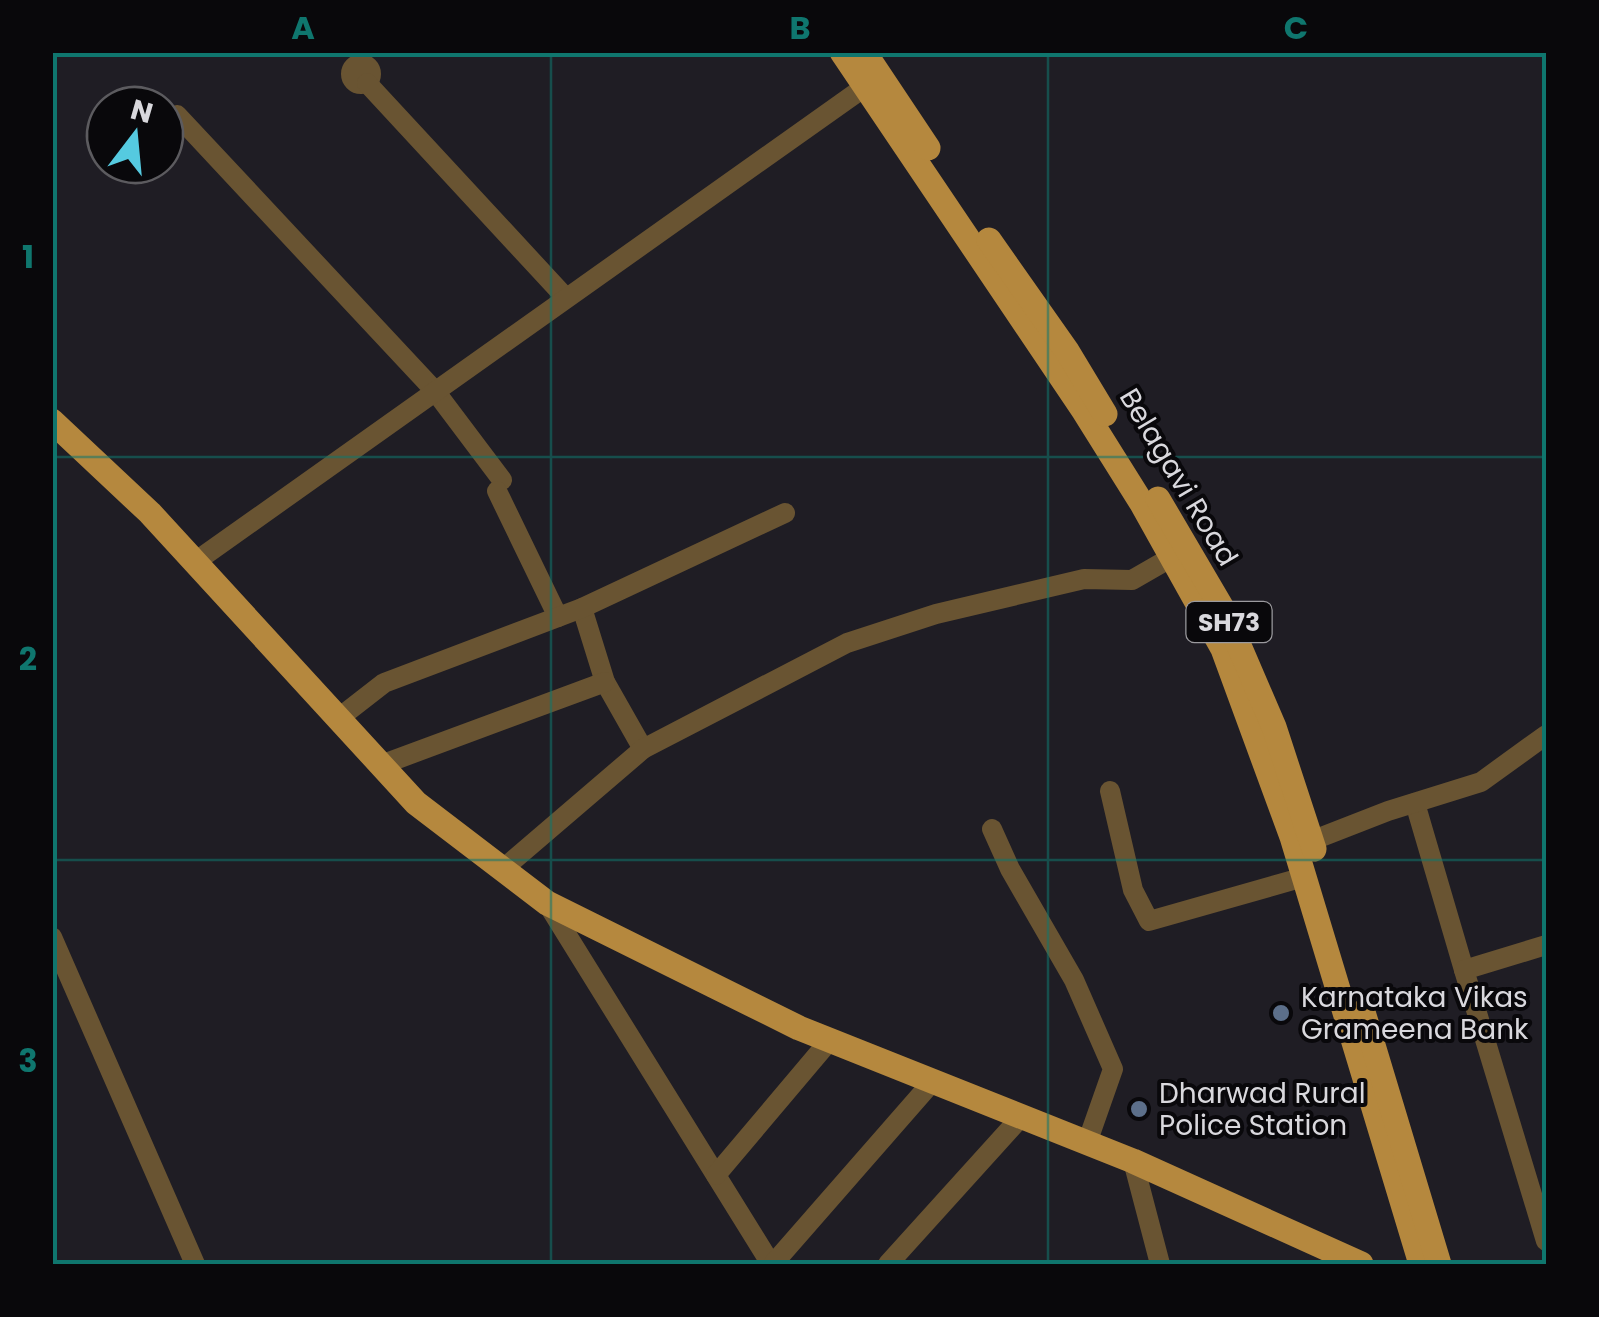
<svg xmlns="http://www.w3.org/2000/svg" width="1599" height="1317" viewBox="0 0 1599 1317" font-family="Poppins,sans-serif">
	<rect width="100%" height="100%" fill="#1f1d24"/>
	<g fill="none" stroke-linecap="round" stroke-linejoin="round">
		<!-- minor -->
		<g stroke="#695432" stroke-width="20">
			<circle cx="361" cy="74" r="10"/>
			<polyline points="367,83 566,298"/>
			<polyline points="177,115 435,391 502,480"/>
			<polyline points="497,491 558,617"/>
			<polyline points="195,562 866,86"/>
			<polyline points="582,608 605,682 643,749"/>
			<polyline points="339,718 384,683 582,608 785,513"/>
			<polyline points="381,765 605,682"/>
			<polyline points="1110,791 1133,890 1149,921 1304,877"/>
			<polyline points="1415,803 1464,970"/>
			<polyline points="992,829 1010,869 1074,980 1113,1069 1087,1143"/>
			<polyline points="1311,841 1388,811 1481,782 1546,735"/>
			<polyline points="503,869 643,749 847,643 936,614 1084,579 1132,580 1172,557"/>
			<polyline points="547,903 771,1264"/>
			<polyline points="52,937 195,1264"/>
			<polyline points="1546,945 1464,970 1546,1241"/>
			<polyline points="1133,1161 1160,1264"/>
			<polyline points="716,1175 830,1040"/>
			<polyline points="773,1264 933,1081"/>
			<polyline points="888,1264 1021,1117"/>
		</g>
		<!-- major -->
		<g stroke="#b5883e" stroke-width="25">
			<polyline points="842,52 1084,411 1141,502 1223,649 1292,837 1421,1264"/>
			<polyline points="864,52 928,148"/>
			<polyline points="989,240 1067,351 1105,414"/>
			<polyline points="52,421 150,513 416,803 547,903 799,1028 1133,1161 1361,1264"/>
			<polyline points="1158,499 1225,613 1274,727 1314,849"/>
			<polyline points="1363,1012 1439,1264"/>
		</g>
	</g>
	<!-- grid -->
	<path fill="none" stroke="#0f766e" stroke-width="2.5" stroke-opacity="0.55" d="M551 52V1264M1048 52V1264M52 457H1546M52 860H1546"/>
	<!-- markers -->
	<g fill="#5c6f8a" stroke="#09080b" stroke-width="4">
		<circle cx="1281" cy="1013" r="10"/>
		<circle cx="1139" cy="1109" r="10"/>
	</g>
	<g text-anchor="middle" stroke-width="8" stroke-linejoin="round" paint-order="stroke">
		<!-- shield labels -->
		<rect fill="#09080b" stroke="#9b9a9e" stroke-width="2.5" x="1186.5" y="602" width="85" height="40" rx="8"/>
		<g font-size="25" font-weight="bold" fill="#d9d8dd">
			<text x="1229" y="631">SH73</text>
		</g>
		<!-- street labels -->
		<g font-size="28" fill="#d9d8dd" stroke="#09080b">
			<text transform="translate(1179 477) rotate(59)" y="10">Belagavi Road</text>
		</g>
		<!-- poi labels -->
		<g font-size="28" fill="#d9d8dd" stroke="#09080b" text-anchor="start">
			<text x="1301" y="1007">Karnataka Vikas<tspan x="1301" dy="32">Grameena Bank</tspan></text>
			<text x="1159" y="1103">Dharwad Rural<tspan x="1159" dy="32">Police Station</tspan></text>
		</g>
	</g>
	<!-- border -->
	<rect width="1599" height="1317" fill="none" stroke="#09080b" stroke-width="110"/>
	<!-- north arrow -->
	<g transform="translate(135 135) rotate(16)"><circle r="48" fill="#09080b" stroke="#5c5b5f" stroke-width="2.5"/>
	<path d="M0-8L18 38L0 25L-18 38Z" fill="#55cae0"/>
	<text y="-15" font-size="28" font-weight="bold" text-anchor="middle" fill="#d9d8dd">N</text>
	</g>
	<rect x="55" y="55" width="1489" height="1207" fill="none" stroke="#0f766e" stroke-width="4"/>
	<g font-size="32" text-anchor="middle" font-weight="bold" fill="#0f766e">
		<text x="303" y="39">A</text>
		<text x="800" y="39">B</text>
		<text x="1296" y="39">C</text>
		<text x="28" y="268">1</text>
		<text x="28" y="670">2</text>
		<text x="28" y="1072">3</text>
	</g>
</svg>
